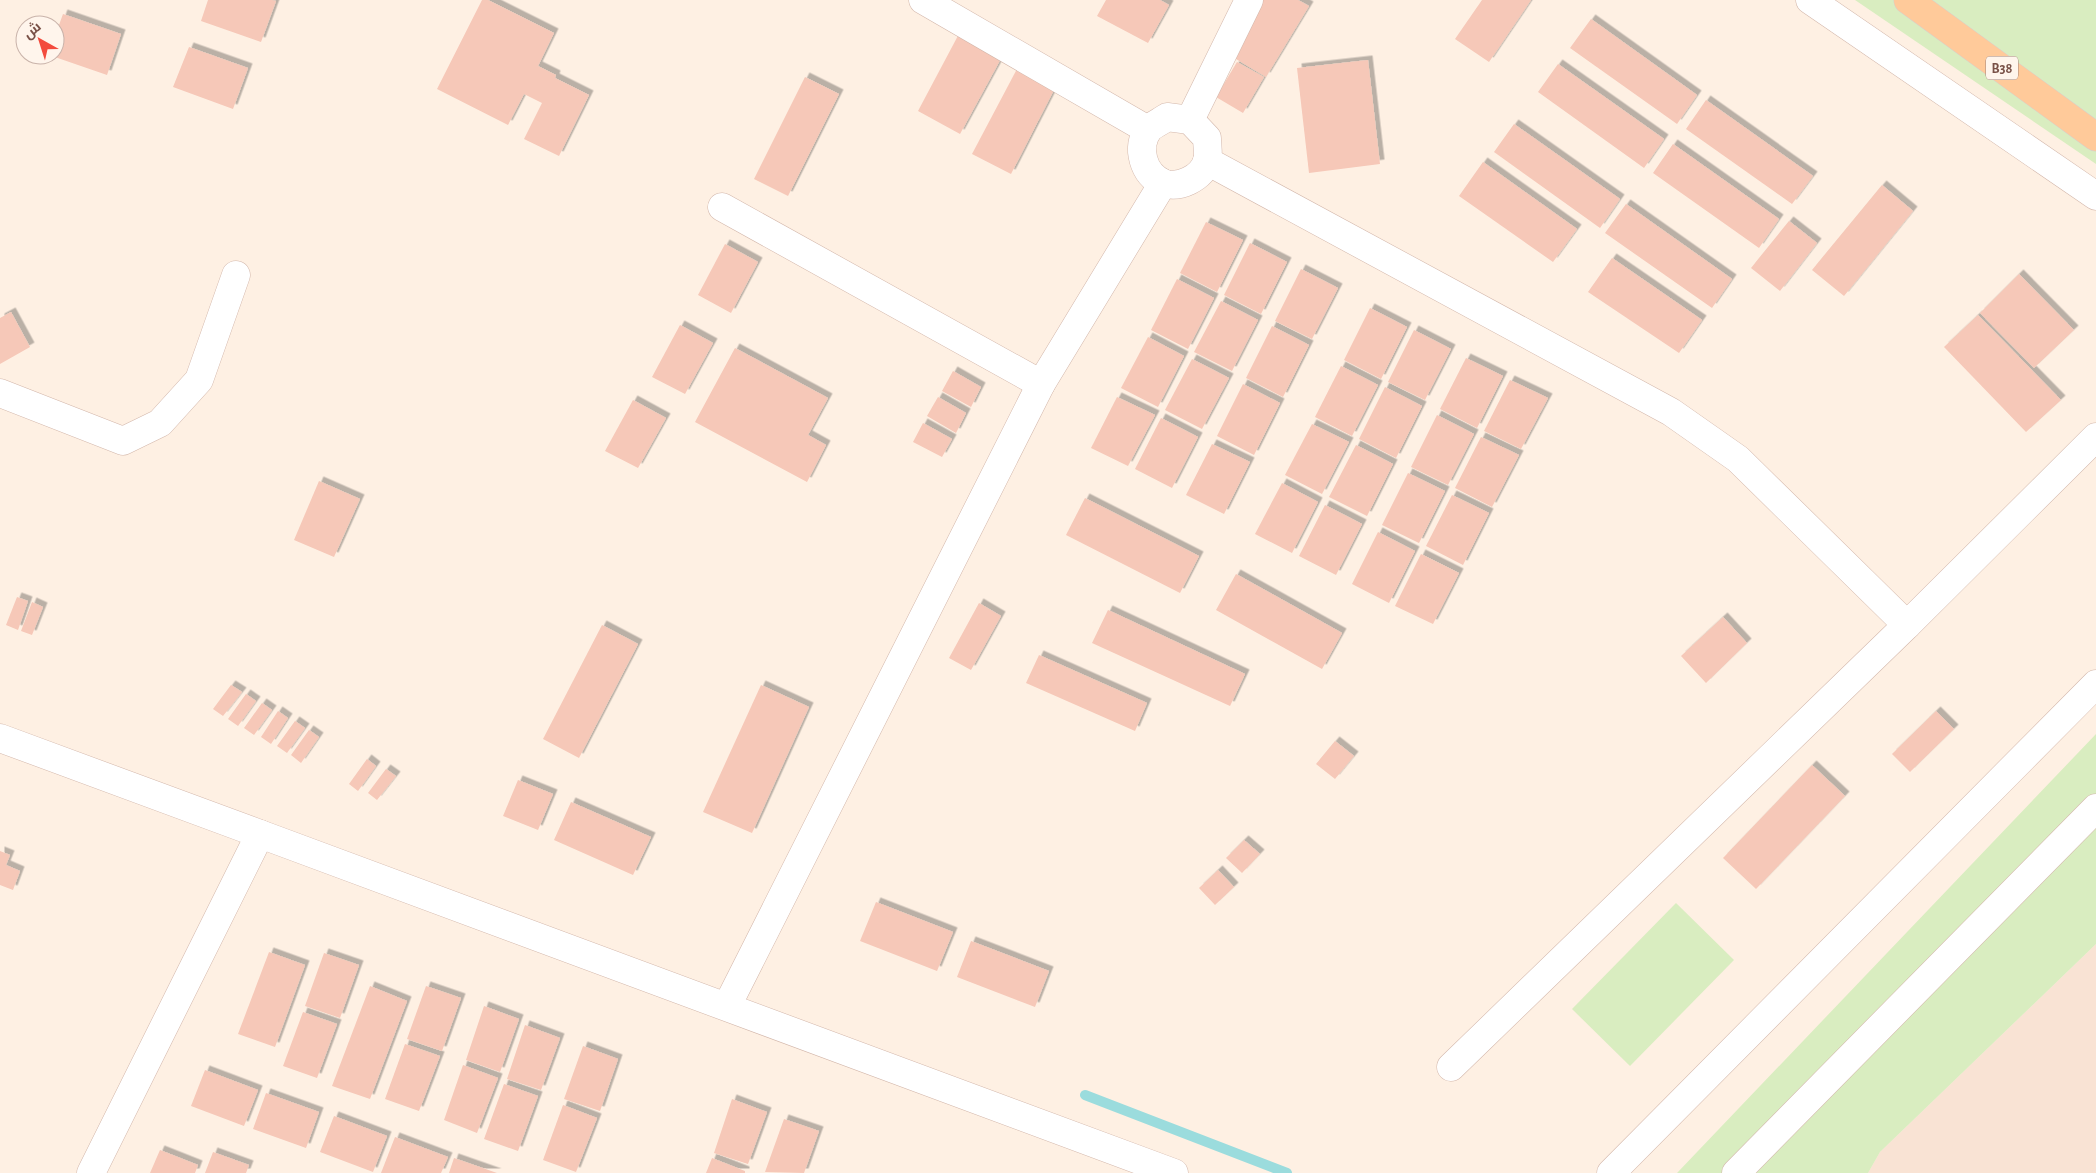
<svg xmlns="http://www.w3.org/2000/svg" width="2096" height="1173" viewBox="0 0 2096 1173" font-family="'Alegreya Sans',Cairo,sans-serif">
	<defs>
		<filter id="shadow"><feDropShadow dx="4.5" dy="-4.5" stdDeviation="0" flood-color="#0004"/></filter>
	</defs>
	<rect width="100%" height="100%" fill="#fef0e3"/>
	<!-- residential -->
	<polygon fill="#f9e3d4" points="2096,944 2096,1173 1868,1173 1880,1152"/>
	<!-- green -->
	<g fill="#d9edc0">
		<polygon points="1855,0 2096,0 2096,164"/>
		<polygon points="2096,734 2096,944 1880,1152 1868,1173 1677,1173"/>
		<polygon points="1676,903 1734,960 1630,1066 1572,1009"/>
	</g>
	<g fill="none" stroke-linecap="round" stroke-linejoin="round">
		<!-- stream -->
		<polyline stroke="#9bdcdd" stroke-width="10" points="1085,1095 1287,1173"/>
	</g>
	<!-- building -->
	<g fill="#f6c8b8" filter="url(#shadow)">
		<polygon points="208,0 272,0 276,1 261,42 201,21"/>
		<polygon points="482,0 488,0 554,33 538,66 556,75 555,78 589,95 559,156 524,139 542,103 524,94 508,125 437,89"/>
		<polygon points="1106,0 1160,0 1169,5 1148,43 1097,16"/>
		<polygon points="1257,0 1298,0 1309,6 1266,77 1226,53"/>
		<polygon points="1482,0 1531,0 1489,62 1455,39"/>
		<polygon points="63,14 121,34 107,75 49,55 55,55 55,36"/>
		<polygon points="1591,19 1697,95 1677,124 1570,48"/>
		<polygon points="961,30 1004,53 960,134 918,111"/>
		<polygon points="189,47 248,68 233,109 173,87"/>
		<polygon points="1368,60 1380,164 1309,173 1297,68"/>
		<polygon points="1237,62 1264,77 1243,113 1216,97"/>
		<polygon points="1558,64 1664,139 1644,168 1538,92"/>
		<polygon points="1019,65 1057,84 1011,174 972,154"/>
		<polygon points="805,77 839,94 788,196 754,179"/>
		<polygon points="1706,100 1813,176 1792,204 1686,129"/>
		<polygon points="1514,124 1620,199 1600,228 1494,152"/>
		<polygon points="1673,144 1779,219 1759,248 1653,173"/>
		<polygon points="1483,162 1577,229 1553,262 1459,196"/>
		<polygon points="1882,185 1913,211 1844,296 1812,270"/>
		<polygon points="1626,204 1732,279 1712,308 1605,233"/>
		<polygon points="1789,221 1817,243 1780,291 1751,268"/>
		<polygon points="1206,222 1243,240 1217,292 1180,273"/>
		<polygon points="1250,243 1287,262 1261,314 1224,295"/>
		<polygon points="725,244 758,262 731,313 698,295"/>
		<polygon points="1612,258 1702,320 1679,353 1588,292"/>
		<polygon points="1301,269 1338,288 1312,339 1275,321"/>
		<polygon points="2019,274 2074,330 2034,368 1980,313"/>
		<polygon points="1177,279 1214,298 1188,349 1151,330"/>
		<polygon points="1221,301 1258,320 1232,371 1194,352"/>
		<polygon points="1370,308 1407,327 1381,379 1344,360"/>
		<polygon points="11,312 30,347 0,364 0,318"/>
		<polygon points="1978,315 2061,400 2026,432 1944,347"/>
		<polygon points="680,325 713,343 685,394 652,377"/>
		<polygon points="1272,326 1309,345 1283,397 1246,378"/>
		<polygon points="1414,330 1451,349 1425,400 1388,382"/>
		<polygon points="1148,337 1184,356 1158,407 1121,388"/>
		<polygon points="735,348 828,398 808,435 826,445 807,482 695,422"/>
		<polygon points="1466,358 1503,376 1477,428 1440,409"/>
		<polygon points="1192,359 1229,378 1202,429 1165,410"/>
		<polygon points="1341,366 1378,385 1352,436 1315,417"/>
		<polygon points="953,371 981,387 971,407 942,391"/>
		<polygon points="1510,380 1548,398 1521,449 1484,431"/>
		<polygon points="1243,384 1280,403 1254,455 1217,436"/>
		<polygon points="1385,387 1422,406 1396,458 1359,439"/>
		<polygon points="938,397 966,413 956,433 927,416"/>
		<polygon points="1117,397 1155,415 1128,466 1091,448"/>
		<polygon points="633,400 666,418 638,468 605,451"/>
		<polygon points="1437,415 1474,434 1448,485 1411,467"/>
		<polygon points="1161,418 1198,437 1172,488 1135,469"/>
		<polygon points="923,423 952,439 942,457 913,442"/>
		<polygon points="1312,424 1349,442 1322,494 1285,475"/>
		<polygon points="1481,437 1519,455 1492,507 1455,488"/>
		<polygon points="1212,444 1250,462 1224,514 1186,495"/>
		<polygon points="1356,445 1393,464 1367,516 1329,497"/>
		<polygon points="1408,473 1445,491 1419,543 1382,525"/>
		<polygon points="319,481 360,499 334,557 294,540"/>
		<polygon points="1282,483 1318,502 1292,553 1255,534"/>
		<polygon points="1452,495 1489,513 1463,565 1426,546"/>
		<polygon points="1085,498 1199,556 1180,593 1066,535"/>
		<polygon points="1325,505 1362,524 1336,575 1299,556"/>
		<polygon points="1378,532 1415,551 1389,603 1352,584"/>
		<polygon points="1421,554 1459,573 1433,624 1395,606"/>
		<polygon points="1236,574 1342,633 1322,669 1216,610"/>
		<polygon points="17,597 28,601 18,630 6,625"/>
		<polygon points="32,602 43,607 32,635 21,631"/>
		<polygon points="979,603 1001,616 971,670 949,658"/>
		<polygon points="1108,610 1245,674 1230,706 1092,643"/>
		<polygon points="1723,617 1747,643 1706,683 1681,656"/>
		<polygon points="602,625 638,644 579,758 543,739"/>
		<polygon points="1039,655 1147,703 1135,731 1026,683"/>
		<polygon points="231,685 242,692 223,716 213,709"/>
		<polygon points="761,685 809,707 752,833 703,812"/>
		<polygon points="246,694 256,701 238,726 228,719"/>
		<polygon points="262,703 272,710 254,735 244,728"/>
		<polygon points="278,711 288,718 271,744 261,737"/>
		<polygon points="1936,711 1954,729 1910,772 1892,754"/>
		<polygon points="295,721 305,728 287,753 277,746"/>
		<polygon points="309,730 319,737 301,763 291,755"/>
		<polygon points="1335,741 1354,756 1335,779 1316,764"/>
		<polygon points="367,759 376,766 358,791 349,784"/>
		<polygon points="1812,765 1845,796 1756,889 1723,858"/>
		<polygon points="386,769 396,776 377,800 368,793"/>
		<polygon points="518,780 553,794 538,830 503,816"/>
		<polygon points="571,802 651,837 633,875 554,840"/>
		<polygon points="1244,840 1260,854 1242,873 1226,858"/>
		<polygon points="0,851 10,855 6,865 20,871 13,890 0,885"/>
		<polygon points="1218,870 1234,887 1215,905 1199,888"/>
		<polygon points="876,902 953,932 937,971 860,941"/>
		<polygon points="971,941 1049,971 1035,1007 957,977"/>
		<polygon points="269,952 305,965 275,1047 238,1034"/>
		<polygon points="324,953 359,965 340,1018 305,1006"/>
		<polygon points="370,986 407,1001 370,1099 332,1086"/>
		<polygon points="426,986 461,998 442,1051 407,1039"/>
		<polygon points="484,1006 519,1019 500,1072 466,1060"/>
		<polygon points="303,1012 337,1024 317,1078 283,1066"/>
		<polygon points="525,1025 560,1038 541,1090 507,1079"/>
		<polygon points="405,1044 440,1056 419,1111 385,1099"/>
		<polygon points="583,1046 618,1059 600,1111 564,1099"/>
		<polygon points="463,1065 498,1078 477,1133 444,1120"/>
		<polygon points="205,1070 258,1090 244,1126 191,1106"/>
		<polygon points="504,1084 538,1096 518,1151 484,1139"/>
		<polygon points="266,1093 319,1112 306,1148 253,1129"/>
		<polygon points="732,1099 767,1112 748,1164 714,1153"/>
		<polygon points="563,1105 597,1118 576,1172 543,1160"/>
		<polygon points="334,1116 387,1136 373,1172 320,1152"/>
		<polygon points="784,1119 819,1131 804,1173 765,1172"/>
		<polygon points="395,1137 448,1157 441,1173 381,1173"/>
		<polygon points="160,1150 198,1165 195,1173 150,1173"/>
		<polygon points="213,1152 249,1165 246,1173 205,1173"/>
		<polygon points="454,1158 497,1173 449,1173"/>
		<polygon points="712,1158 745,1171 745,1173 706,1173"/>
	</g>
	<g fill="none" stroke-linecap="round" stroke-linejoin="round">
		<!-- minor casing -->
		<g stroke="#d3b7ab" stroke-width="29">
			<g id="minor">
				<polyline points="923,0 1148,130"/>
				<polyline points="1810,0 2096,196"/>
				<path d="M1167 117 1190 120 1207 138C1207 144 1209 155 1207 161 1202 178 1179 189 1163 183 1143 174 1136 148 1148 130 1152 125 1162 121 1167 117Z"/>
				<polyline points="1190,120 1249,0"/>
				<polyline points="1207,161 1671,412 1738,459 1907,625 1451,1067"/>
				<polyline points="722,207 1041,384"/>
				<polyline points="0,393 123,441 160,423 199,380 236,275"/>
				<polyline points="1907,625 2096,437"/>
				<polyline points="0,738 260,834 91,1173"/>
				<polyline points="260,834 1174,1173"/>
				<polyline points="727,1006 1041,384 1163,183"/>
				<polyline points="1611,1173 2096,684"/>
				<polyline points="1736,1173 2096,808"/>
			</g>
		</g>
		<!-- major casing -->
		<g stroke="#d9cecb" stroke-width="29">
			<polyline id="major" points="1908,0 2096,137"/>
		</g>
		<!-- minor -->
		<use href="#minor" stroke="#fff" stroke-width="28"/>
		<!-- major -->
		<use href="#major" stroke="#ffca9a" stroke-width="28"/>
	</g>
	<g text-anchor="middle" stroke-width="4" stroke-linejoin="round" paint-order="stroke">
		<!-- shield labels -->
		<rect fill="#fff5ec" stroke="#a18278" stroke-width="1" x="1986" y="56.5" width="32" height="23" rx="4"/>
		<g font-size="14" font-weight="bold" fill="#795147">
			<text x="2002" y="73">B38</text>
		</g>
	</g>
	<!-- north arrow -->
	<g transform="translate(40 40) rotate(321)"><circle r="24" fill="#fff5ec" stroke="#c9b3aa"/>
	<path d="M0-4L9 19L0 12L-9 19Z" fill="#f34b3d"/>
	<text y="-8" font-size="14" font-weight="bold" text-anchor="middle" fill="#795147">ش</text>
	</g>
</svg>
